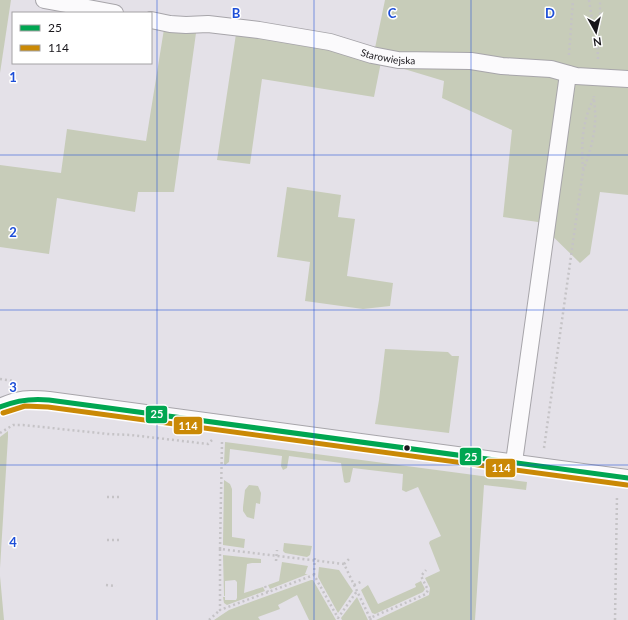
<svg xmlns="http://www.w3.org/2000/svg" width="628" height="620" viewBox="0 0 628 620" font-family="Lato,sans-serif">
	<rect width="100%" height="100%" fill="#e4e1e8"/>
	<!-- green -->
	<g fill="#c7ccb9">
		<polygon points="0,0 11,0 0,73"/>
		<polygon points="385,0 628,0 628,195 600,192 590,254 580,263 538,222 503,217 512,130 442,98 444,81 381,62 374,97 262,79 250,164 217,160 236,34 375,48"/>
		<polygon points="164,29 196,33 174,192 138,192 135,212 57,198 49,254 0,247 0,165 61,173 67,129 146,141"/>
		<polygon points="287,187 341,195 338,217 355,219 347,276 393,283 390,306 363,309 305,301 310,262 277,257"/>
		<polygon points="385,349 448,352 452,356 459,356 449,433 375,424 379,400"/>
		<polygon points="8,431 8,437 0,568 0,437"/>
		<polygon points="225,442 527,482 526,490 484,485 475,620 376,620 429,595 430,588 425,578 440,571 429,543 430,541 441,536 418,487 406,492 402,490 403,474 353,468 350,482 346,483 344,482 341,463 289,456 287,468 283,470 281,466 282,456 230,449 229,462 225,465 224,464"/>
		<polygon points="224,480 230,484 232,489 232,537 245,539 244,548 223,545"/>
		<polygon points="249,485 258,486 261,493 260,504 256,503 254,519 247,517 243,511 243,507 245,490"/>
		<polygon points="284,543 312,546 310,555 307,557 285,553 283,551"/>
		<polygon points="223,555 261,559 261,563 252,563 247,564 244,593 263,587 265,591 227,605 224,603 223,597 225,597 225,600 236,600 237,598 237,582 235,580 225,581 225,596 224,596"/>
		<polygon points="282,562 308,566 305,574 308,574 270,589 268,585 279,581"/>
		<polygon points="319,567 339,570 353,591 338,613 318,577"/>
		<polygon points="0,576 4,620 0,620"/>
		<polygon points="311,580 313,580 336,620 309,620 297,595 278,605 280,609 258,617 260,620 214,620 229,610"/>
		<polygon points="421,581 425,589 423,592 375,614 372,613 361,590 368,585 378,604 416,587 415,584"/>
		<polygon points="357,597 368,620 342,620 341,618"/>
	</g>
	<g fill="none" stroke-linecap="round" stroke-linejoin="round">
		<!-- street casing -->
		<g stroke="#a7a5aa" stroke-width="18">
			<g id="street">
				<polyline points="44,0 115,13"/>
				<path id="s1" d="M151 20 170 24 186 25 208 24 259 30 330 42 372 55 398 60 471 61 502 66 551 69 576 76 628 79"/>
				<path d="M0 407C19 398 28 398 49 400L628 478"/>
				<polyline points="514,462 568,74"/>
			</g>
		</g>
		<!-- path -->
		<g stroke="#c5c3c6" stroke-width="2.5" stroke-dasharray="2 3" stroke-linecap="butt">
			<polyline points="589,0 593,25 597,36"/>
			<polyline points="569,55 573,0"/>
			<polyline points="598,59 597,36 600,25 600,0"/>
			<path d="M583 169C581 145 582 121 594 98"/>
			<polyline points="0,379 13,381"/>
			<polyline points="0,433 13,425 23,425 108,434 131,435 208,444 212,440"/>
			<polyline points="222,442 220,549 344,564 370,618"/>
			<path d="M544 448 583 171C589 155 594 139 595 122 596 113 594 104 594 96"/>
			<polyline points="107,497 122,497"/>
			<polyline points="107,540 121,540"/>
			<polyline points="220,549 220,610 314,575 338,618 357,591"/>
			<polyline points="276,561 277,550"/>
			<polyline points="344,564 351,557"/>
			<polyline points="314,575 315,555"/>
			<polyline points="106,585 116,586"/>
			<polyline points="354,585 363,581"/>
			<polyline points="265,586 268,592"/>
			<polyline points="209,620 220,610"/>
			<polyline points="371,620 370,618 426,594 428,590 421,576 426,570"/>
			<polyline points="615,620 617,495"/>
		</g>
		<!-- street -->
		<use href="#street" stroke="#fbfafc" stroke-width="16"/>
		<!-- bus-1 casing -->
		<g stroke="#fff" stroke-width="8">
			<path id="bus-1" d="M0 407C17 400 31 398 49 400L628 478"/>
		</g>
		<!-- bus-2 casing -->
		<g stroke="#fff" stroke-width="8">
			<polyline id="bus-2" points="3,413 25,406 48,407 627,485"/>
		</g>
		<!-- bus-1 -->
		<use href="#bus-1" stroke="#00a651" stroke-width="5"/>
		<!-- bus-2 -->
		<use href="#bus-2" stroke="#ca8905" stroke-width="5"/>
	</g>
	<!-- grid -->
	<path fill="none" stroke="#1d4ed8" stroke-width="1" stroke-opacity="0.55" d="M157 0V620M314 0V620M471 0V620M0 155H628M0 310H628M0 465H628"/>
	<!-- markers -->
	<circle fill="#18161b" stroke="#fff" stroke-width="1.5" cx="407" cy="448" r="3.5"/>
	<g text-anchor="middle" stroke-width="3" stroke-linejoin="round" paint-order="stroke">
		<!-- street labels -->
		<g font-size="10" fill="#18161b" stroke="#fff">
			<text dy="4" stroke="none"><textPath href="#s1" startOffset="241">Starowiejska</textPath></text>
		</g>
	</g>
	<g font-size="13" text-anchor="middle" font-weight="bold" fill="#1d4ed8" stroke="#fff" stroke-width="3" stroke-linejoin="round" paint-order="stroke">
		<text x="236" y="18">B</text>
		<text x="392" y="18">C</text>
		<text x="550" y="18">D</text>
		<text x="13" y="82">1</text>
		<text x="13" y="237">2</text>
		<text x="13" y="392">3</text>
		<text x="13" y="547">4</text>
	</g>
	<g stroke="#fff" stroke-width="1.5">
		<rect x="145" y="405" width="23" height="19" rx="4" fill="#00a651"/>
		<rect x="173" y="416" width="30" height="19" rx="4" fill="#ca8905"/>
		<rect x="459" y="447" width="23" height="19" rx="4" fill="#00a651"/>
		<rect x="485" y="458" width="31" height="20" rx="4" fill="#ca8905"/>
	</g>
	<g font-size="11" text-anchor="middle" font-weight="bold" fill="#fff">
		<text x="157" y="418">25</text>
		<text x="188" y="430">114</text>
		<text x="471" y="461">25</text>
		<text x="501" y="472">114</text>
	</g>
	<!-- legend -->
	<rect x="12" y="12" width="140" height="52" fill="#ffffff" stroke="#a3a2a4"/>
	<rect x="20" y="25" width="20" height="6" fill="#00a651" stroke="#a3a2a4"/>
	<text x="48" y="32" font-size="12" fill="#18161b">25</text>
	<rect x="20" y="45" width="20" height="6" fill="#ca8905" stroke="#a3a2a4"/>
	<text x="48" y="52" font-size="12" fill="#18161b">114</text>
	<!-- north arrow -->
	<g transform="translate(596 32) rotate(172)" stroke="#ffffff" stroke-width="3" paint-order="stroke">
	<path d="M0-3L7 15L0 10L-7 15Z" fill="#18161b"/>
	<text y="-6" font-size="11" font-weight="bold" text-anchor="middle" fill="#18161b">N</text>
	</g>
</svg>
